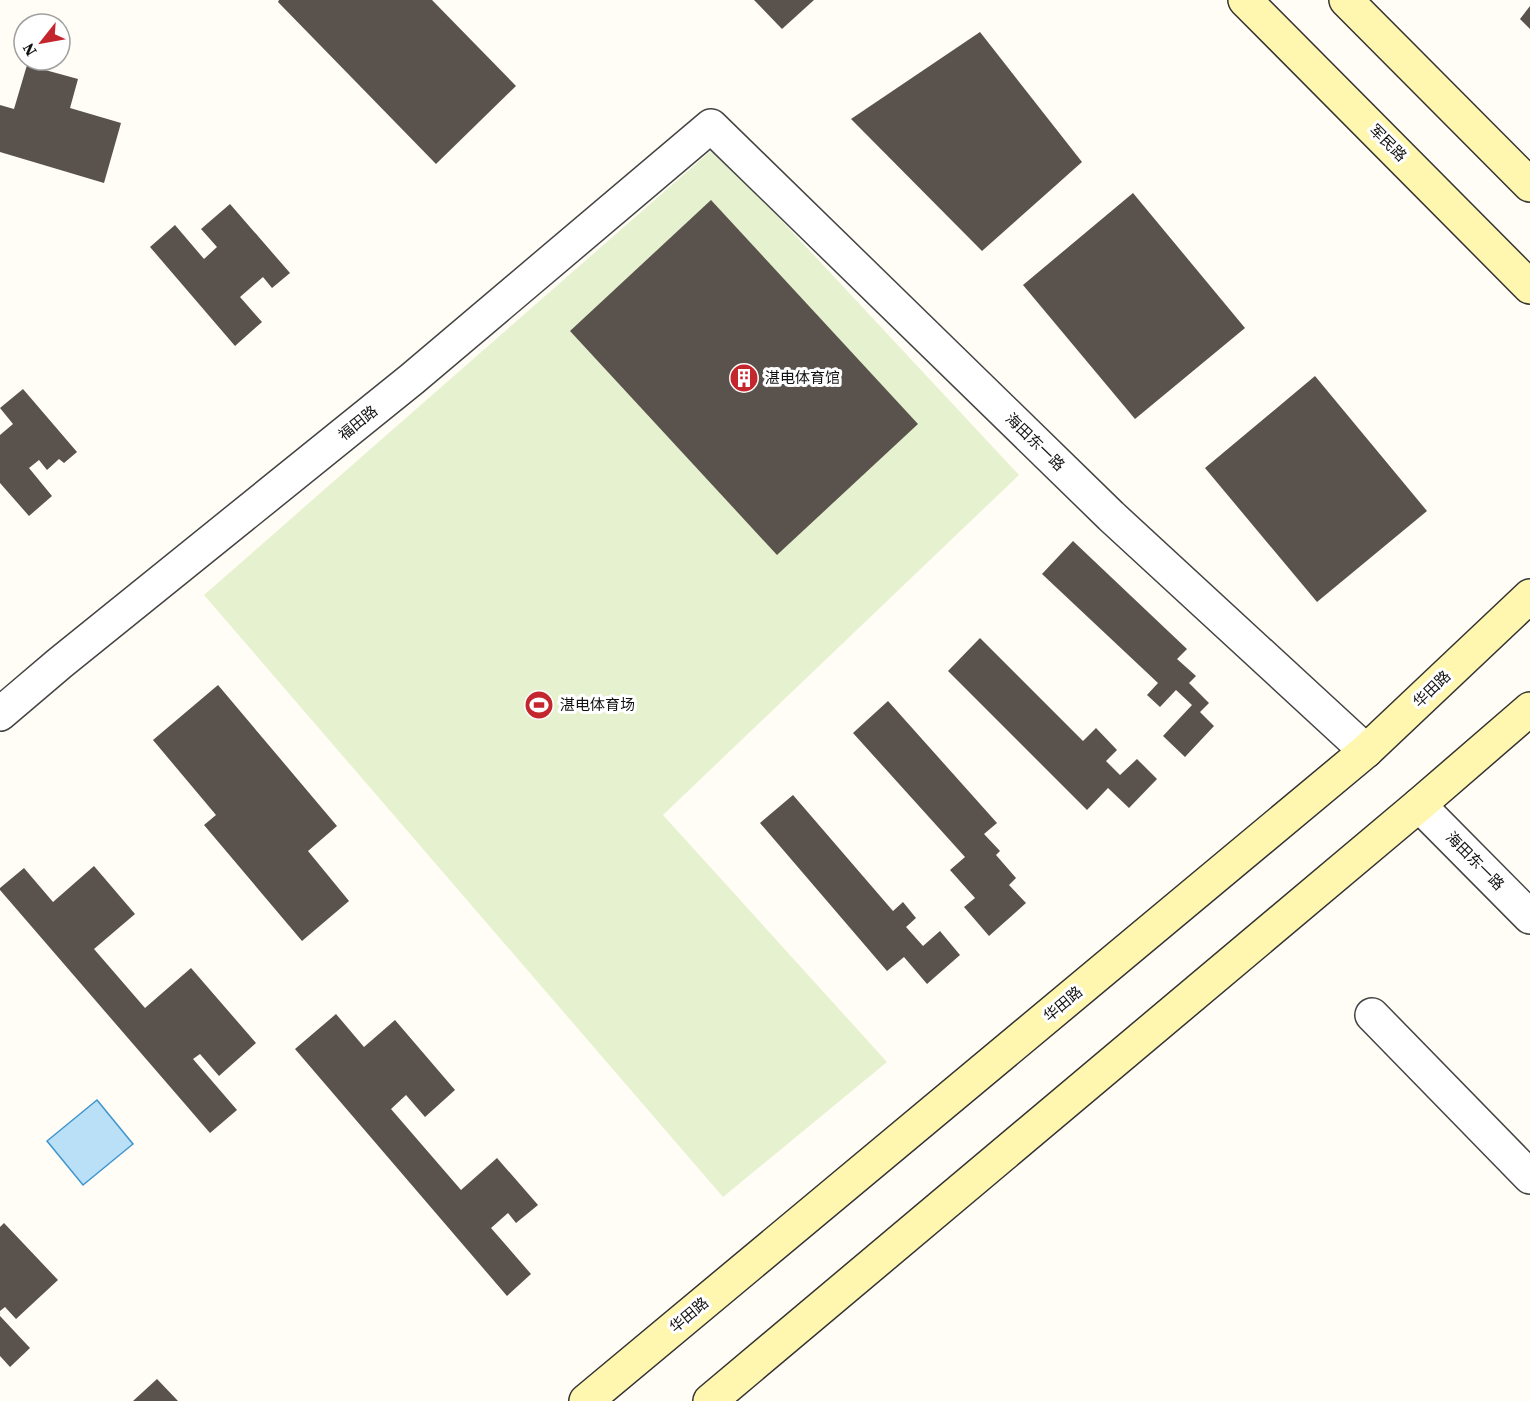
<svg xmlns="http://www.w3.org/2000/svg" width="1530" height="1401" viewBox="0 0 1530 1401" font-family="'Source Serif 4','Noto Sans SC',serif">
	<rect width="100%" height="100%" fill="#fffdf5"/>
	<!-- pitch -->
	<polygon fill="#e6f2cf" points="714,148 1019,475 663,815 887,1062 723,1197 204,595"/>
	<!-- water -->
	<polygon fill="#b9e0f7" stroke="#3f96cf" stroke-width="1.5" points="97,1100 133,1144 83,1185 47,1141"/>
	<!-- building -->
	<g fill="#5a524d">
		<polygon points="279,0 432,0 516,86 436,164 278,2"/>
		<polygon points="754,0 814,0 782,29"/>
		<polygon points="1530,6 1530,29 1520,19"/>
		<polygon points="980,32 1082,162 982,251 851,119"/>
		<polygon points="27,65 78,79 70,108 121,123 104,183 0,152 0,105 14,109"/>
		<polygon points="1133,193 1245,328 1135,419 1023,285"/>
		<polygon points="711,200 918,424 777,555 570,331"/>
		<polygon points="230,204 290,273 272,288 263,277 240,297 262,322 235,346 150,247 175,225 204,259 217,247 201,229"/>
		<polygon points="1315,376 1427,511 1317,602 1205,468"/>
		<polygon points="23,389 77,452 64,463 59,459 47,470 39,460 29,468 52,496 29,516 0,483 0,435 13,424 0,408"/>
		<polygon points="1073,541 1187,649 1177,659 1196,676 1189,683 1209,703 1200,712 1214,726 1185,757 1163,736 1192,705 1176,690 1160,707 1147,695 1158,683 1042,574"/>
		<polygon points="980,638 1083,741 1096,728 1117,750 1106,761 1120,775 1137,759 1157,779 1129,808 1108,788 1087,810 948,671"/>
		<polygon points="218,685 337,826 308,851 349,901 302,941 204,825 216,815 153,740"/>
		<polygon points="888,701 997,823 984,834 1000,851 996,855 1016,878 1009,885 1026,903 989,936 964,907 975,898 950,870 965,857 853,733"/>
		<polygon points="793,795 893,911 903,902 916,918 906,927 923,946 940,931 960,955 927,984 904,957 887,971 760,823"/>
		<polygon points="94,866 135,914 94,949 145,1008 191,968 256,1043 219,1076 200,1054 193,1059 237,1110 210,1133 0,890 0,888 24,868 53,902"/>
		<polygon points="336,1014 364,1047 395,1020 455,1090 425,1117 406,1095 391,1109 461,1190 497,1158 538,1205 516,1223 508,1213 491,1228 531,1274 507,1296 295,1049"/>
		<polygon points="4,1223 58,1280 16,1319 5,1307 0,1311 0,1227"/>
		<polygon points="0,1316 30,1348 10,1367 0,1356"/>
		<polygon points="157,1379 178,1401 133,1401"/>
	</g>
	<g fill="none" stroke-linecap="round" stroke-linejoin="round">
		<!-- street casing -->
		<g stroke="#444" stroke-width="36">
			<g id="street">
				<polyline points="0,714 60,663 412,379 711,126 1111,516 1366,751"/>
				<polyline points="1419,805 1530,917"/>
				<polyline points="1372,1015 1530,1177"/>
			</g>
		</g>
		<!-- secondary casing -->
		<g stroke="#333" stroke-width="36">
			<g id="secondary">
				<polyline points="1245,0 1530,287"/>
				<polyline points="1346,0 1530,185"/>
				<polyline points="586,1401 1366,751 1530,596"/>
				<polyline points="710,1401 1419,805 1530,709"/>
			</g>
		</g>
		<!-- street -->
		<use href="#street" stroke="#fff" stroke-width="33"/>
		<!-- secondary -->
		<use href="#secondary" stroke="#fff6b0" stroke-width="33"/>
	</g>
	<!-- icons -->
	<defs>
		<g id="building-disc" transform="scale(1.5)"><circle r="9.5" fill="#c4262e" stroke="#fff"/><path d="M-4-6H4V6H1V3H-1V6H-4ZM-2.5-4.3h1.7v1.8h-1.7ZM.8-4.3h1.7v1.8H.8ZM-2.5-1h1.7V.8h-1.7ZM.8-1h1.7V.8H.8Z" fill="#fff"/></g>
		<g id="stadium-disc" transform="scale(1.5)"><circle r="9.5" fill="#c4262e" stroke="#fff"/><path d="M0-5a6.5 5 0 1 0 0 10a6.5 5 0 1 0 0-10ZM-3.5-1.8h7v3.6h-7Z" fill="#fff"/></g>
	</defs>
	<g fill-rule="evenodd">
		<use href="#building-disc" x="744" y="378"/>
		<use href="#stadium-disc" x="539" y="705"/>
	</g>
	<g text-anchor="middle" stroke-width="6" stroke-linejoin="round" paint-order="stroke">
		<!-- street labels -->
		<g font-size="15" fill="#111" stroke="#fff">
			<text transform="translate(1388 143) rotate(45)" y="5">军民路</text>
			<text transform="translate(358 423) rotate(-39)" y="5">福田路</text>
			<text transform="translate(1035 442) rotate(44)" y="5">海田东一路</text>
			<text transform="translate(1432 689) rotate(-44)" y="5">华田路</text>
			<text transform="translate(1475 861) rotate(45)" y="5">海田东一路</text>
			<text transform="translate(1063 1004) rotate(-40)" y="5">华田路</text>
			<text transform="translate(689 1315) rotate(-40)" y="5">华田路</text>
		</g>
		<!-- poi labels -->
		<g font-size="15" fill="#111" stroke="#fff" text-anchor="start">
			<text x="765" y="383">湛电体育馆</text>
			<text x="560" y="710">湛电体育场</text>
		</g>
	</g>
	<!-- north arrow -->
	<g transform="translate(42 42) rotate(239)"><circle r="28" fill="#ffffff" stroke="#a0a0a0" stroke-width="1.5"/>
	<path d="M0-4.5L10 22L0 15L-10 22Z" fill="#c4262e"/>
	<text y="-9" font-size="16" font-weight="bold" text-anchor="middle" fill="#111111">N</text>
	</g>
</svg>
